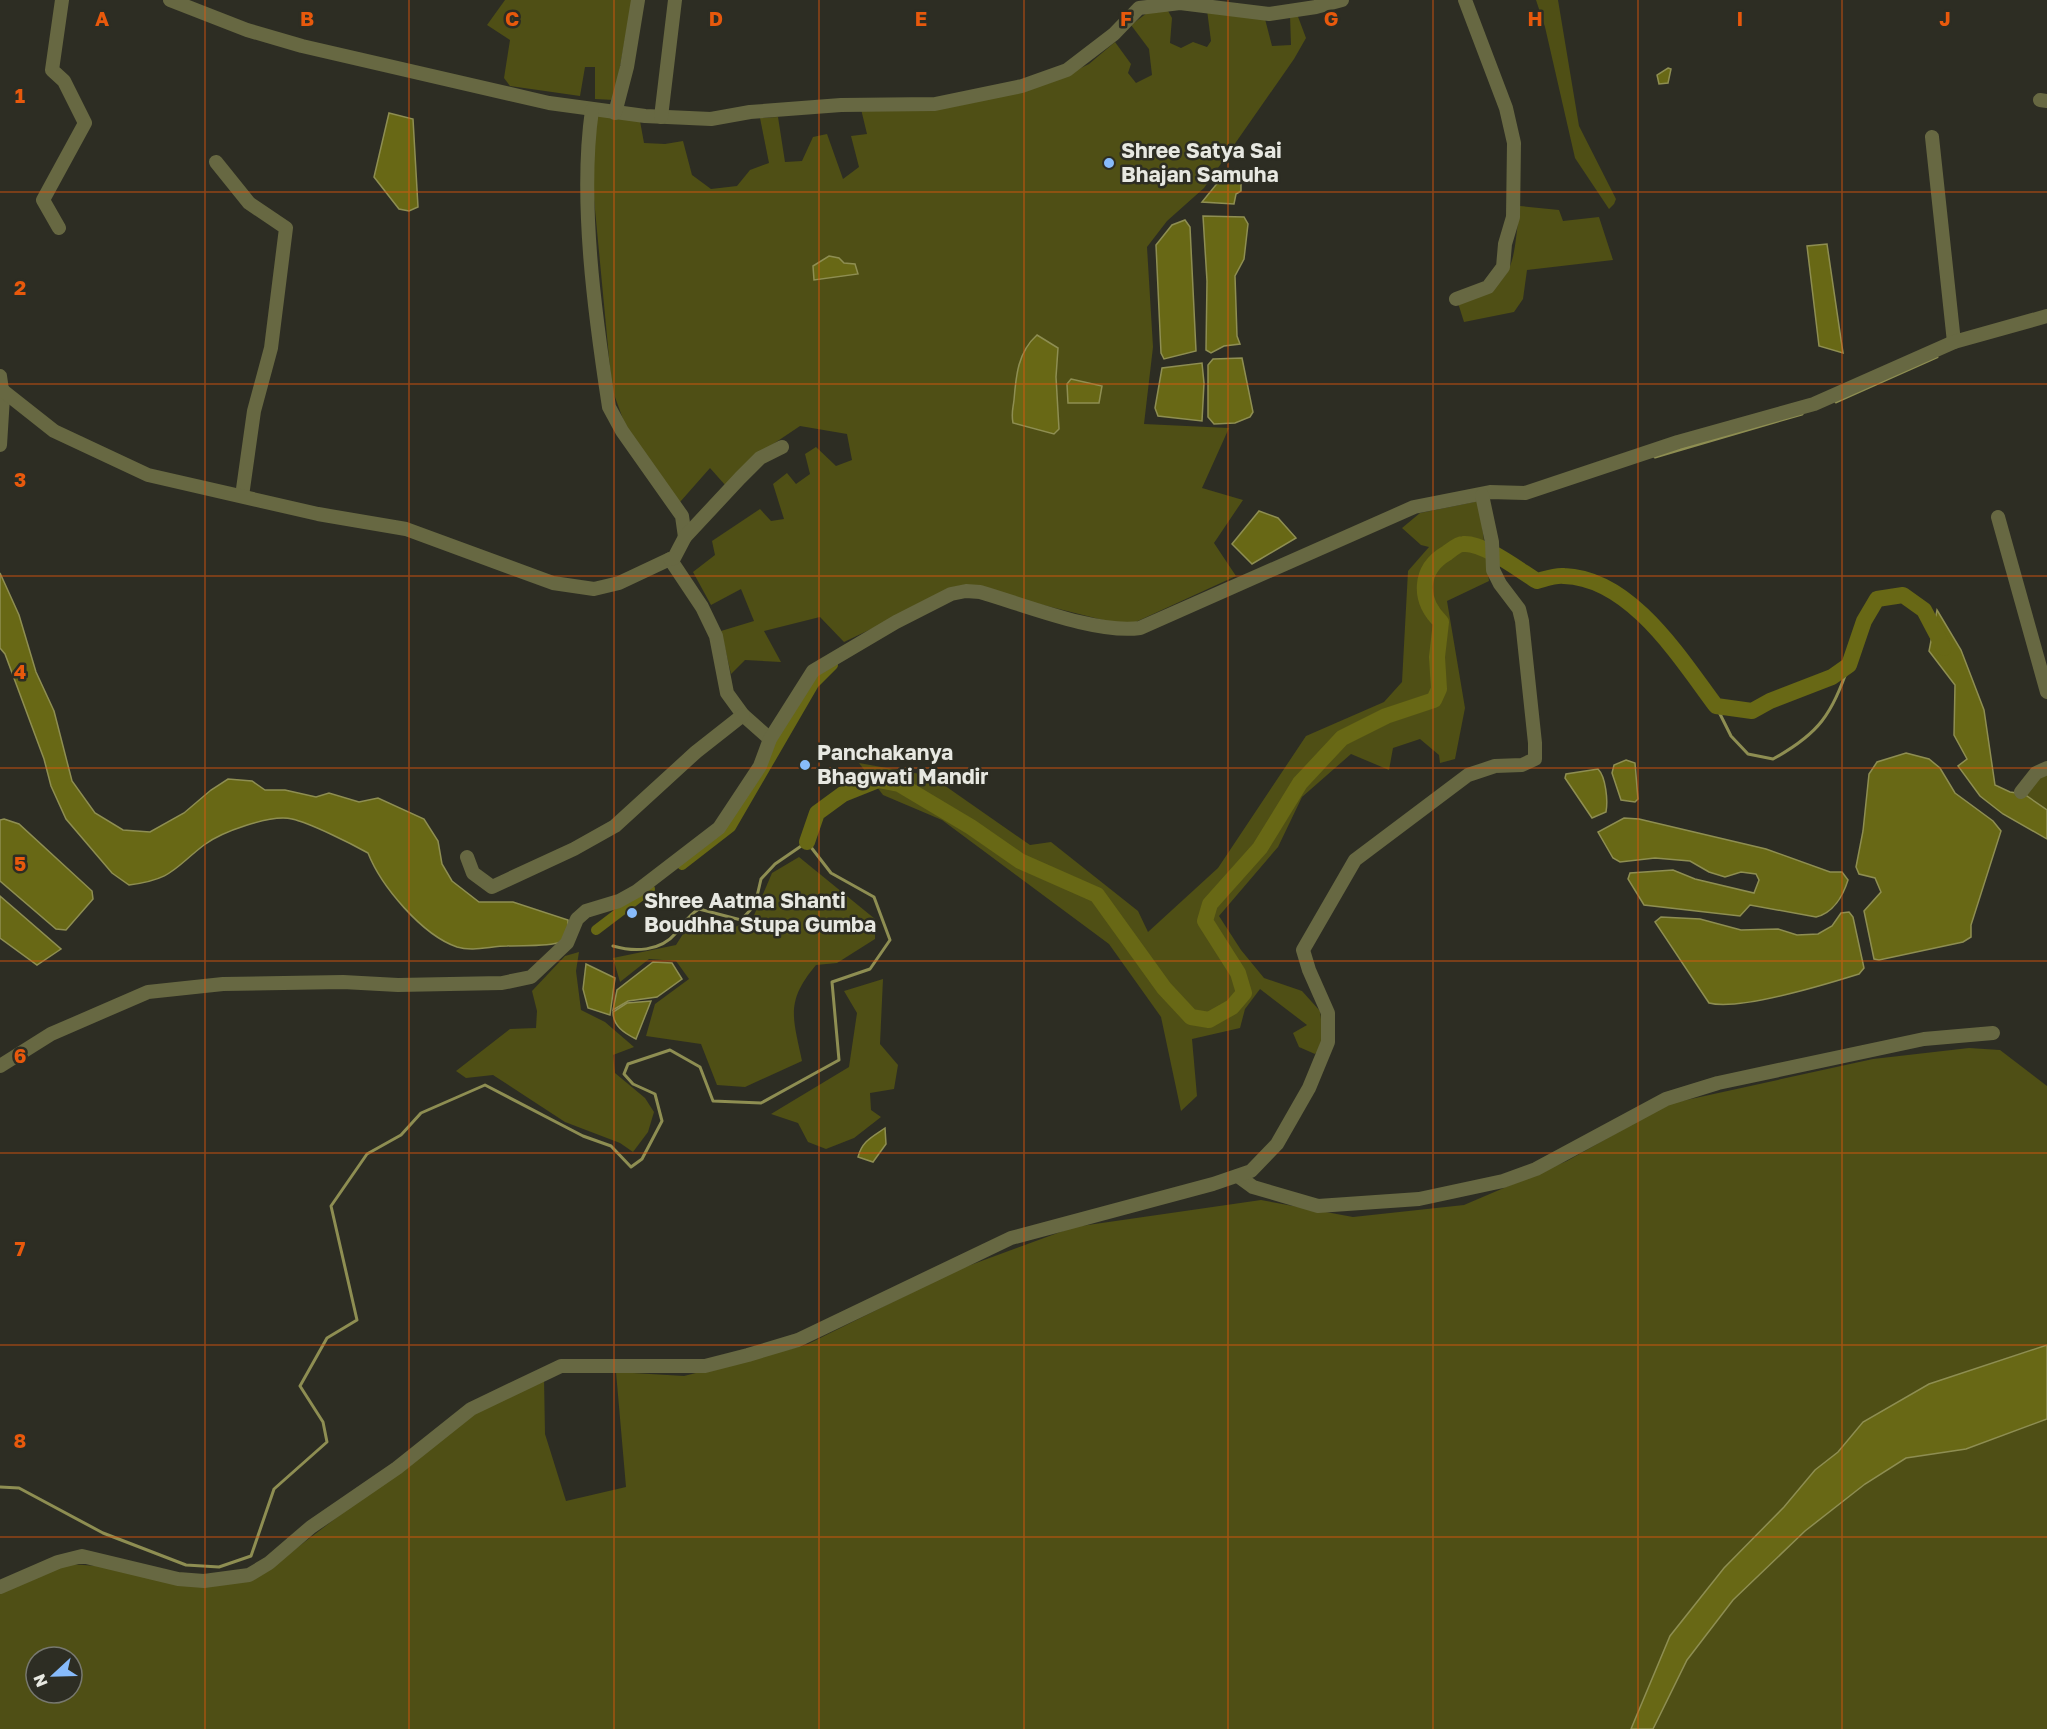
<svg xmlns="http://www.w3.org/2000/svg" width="2047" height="1729" viewBox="0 0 2047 1729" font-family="'Golos Text',sans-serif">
	<rect width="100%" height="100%" fill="#2d2d23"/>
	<!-- green -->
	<g fill="#4f4f15" fill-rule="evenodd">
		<polygon points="505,0 632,0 614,100 595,99 595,67 585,67 580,96 510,86 504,78 510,40 487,25"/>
		<polygon points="1536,0 1558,0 1579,126 1616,199 1614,204 1609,209 1575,158 1545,27"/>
		<polygon points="1167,9 1172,18 1170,43 1181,48 1193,42 1207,47 1211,41 1207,10 1265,19 1272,46 1291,45 1290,15 1297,14 1306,38 1294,59 1204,188 1167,221 1147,247 1153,347 1144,424 1229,428 1202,488 1243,500 1214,543 1236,576 1127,626 963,585 844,642 820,617 764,631 781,662 745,660 731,674 721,631 754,621 741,589 711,605 693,572 715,555 712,541 760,509 771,521 784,519 773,484 787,473 796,484 810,474 805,454 816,447 836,466 852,460 847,434 800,426 751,459 726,486 710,468 680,502 627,430 612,389 589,146 597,114 640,121 644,143 665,144 683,141 692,175 711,189 737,186 750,170 769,163 760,118 778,117 785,162 802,161 813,137 827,134 843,179 859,167 851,136 867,134 861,109 1050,83 1089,64 1115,42 1131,64 1128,73 1136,83 1152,75 1149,49 1131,25 1147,13"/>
		<path d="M1520 206 1559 210 1563 221 1599 217 1613 260 1527 270 1523 299 1514 312 1464 322 1458 303C1519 284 1512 263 1520 206Z"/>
		<polygon points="1479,501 1489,581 1447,601 1465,708 1455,759 1440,763 1439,755 1420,739 1393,748 1389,770 1351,754 1302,797 1278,847 1219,916 1241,950 1264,978 1302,991 1320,1011 1324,1043 1315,1054 1299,1047 1293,1033 1307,1025 1260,989 1245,1009 1240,1028 1192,1039 1197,1096 1181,1111 1161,1017 1109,944 942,820 883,795 859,763 931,776 1030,845 1051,842 1138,911 1148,932 1218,868 1306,736 1384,702 1402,682 1408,571 1429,547 1421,545 1402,528 1420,513"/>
		<polygon points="2047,773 2047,810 2024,794 2035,778"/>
		<path d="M799 857 875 919V939L837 963 816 965C785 1002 793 1017 802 1061L745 1087 717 1085 701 1044 646 1036 655 1004 689 979 676 961 649 959 620 982 613 958 676 945 695 915 735 927 752 920 772 873Z"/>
		<polygon points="579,952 576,971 581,1010 605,1022 634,1047 613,1055 615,1073 645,1098 654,1112 648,1132 633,1152 620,1143 565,1122 493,1075 466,1078 456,1071 510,1029 536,1028 537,1011 532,991 565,956"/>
		<polygon points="883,979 880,1044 898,1065 894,1089 870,1093 871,1110 881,1117 854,1138 826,1149 808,1142 798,1123 771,1114 849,1067 857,1013 844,991"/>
		<path d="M1969 1048 2000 1050 2047 1086V1345L1978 1368 1863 1422 1838 1452 1815 1470 1784 1507 1724 1568 1670 1636 1631 1729H0V1593L69 1564 98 1566 188 1584 273 1566 474 1413 544 1378 545 1434 566 1501 626 1487 616 1372 684 1376 806 1345 957 1270 1074 1227 1261 1200 1353 1217 1464 1205 1567 1161 1668 1104 1873 1059ZM36 1657H72V1693H36Z"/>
		<polygon points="2047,1419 2047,1729 1653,1729 1687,1660 1733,1600 1805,1531 1865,1484 1906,1458 1966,1449"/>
	</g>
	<!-- water -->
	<g fill="#686815" stroke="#8e8e52" stroke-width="1.5">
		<polygon points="1668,68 1671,69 1668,83 1659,84 1657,75"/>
		<polygon points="389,113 413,119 418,207 409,211 399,209 374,177"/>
		<polygon points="1228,170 1235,170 1241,183 1241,191 1236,194 1234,204 1202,202"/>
		<polygon points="1203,216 1244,217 1248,224 1244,259 1235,276 1237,336 1240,344 1224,346 1211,353 1206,350 1207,281"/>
		<polygon points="1185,220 1190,227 1196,351 1164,359 1161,353 1156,245 1172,225"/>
		<polygon points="1827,244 1843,353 1819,346 1807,246"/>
		<polygon points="829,256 839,258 844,263 855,264 858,274 814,280 813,266"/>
		<path d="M1037 335 1058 348 1056 377 1059 429 1054 434 1013 423C1011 413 1013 409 1014 400 1016 375 1018 352 1037 335Z"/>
		<polygon points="1242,358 1253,412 1250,417 1235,423 1214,424 1208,417 1208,365 1213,359"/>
		<polygon points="1202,363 1204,383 1202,421 1158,416 1155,408 1162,368"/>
		<polygon points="1071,379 1102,386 1099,403 1068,403 1067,384"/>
		<polygon points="1259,511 1278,518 1296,538 1252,564 1232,544"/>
		<path d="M0 573 19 615 36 672 54 711 72 781 95 813 123 830 150 832 184 813 211 790 228 779 252 781 265 790H285L316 797 329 793 359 802 378 798 424 819 438 841 442 864 452 881 479 902H513L568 920V928L562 942C545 947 525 945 507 946 491 946 473 952 457 947 422 935 381 886 368 853 350 843 310 823 292 819 271 814 221 832 204 845 173 869 173 879 129 885L112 873 66 819 51 786 44 759 5 654 0 648Z"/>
		<polygon points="1937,610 1961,650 1984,710 1995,785 2010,792 2024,794 2047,810 2047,839 2003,814 1980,796 1958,766 1967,759 1954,735 1955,685 1929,651"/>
		<polygon points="1906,753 1929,759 1940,768 1955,793 1993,821 2001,831 1971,925 1971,937 1963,942 1879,960 1874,959 1864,911 1881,892 1875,878 1859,874 1856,867 1863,831 1869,774 1877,762"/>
		<polygon points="1626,760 1635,763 1638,799 1635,802 1621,800 1612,773 1614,765"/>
		<path d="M1598 769C1606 777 1608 801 1606 812L1592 818 1565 778 1566 774Z"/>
		<path d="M1624 818 1639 819 1766 849 1830 872H1842L1848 880C1843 896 1833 913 1816 917L1750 905 1740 916 1644 905 1628 879 1630 873 1673 870 1695 879 1754 893 1759 880 1756 874 1741 872 1725 877 1709 872 1690 861 1655 858 1620 862 1613 858 1598 832Z"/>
		<polygon points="4,819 19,824 92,891 93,899 66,930 56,929 0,881 0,820"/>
		<polygon points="0,896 61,949 37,965 0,938"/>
		<path d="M1849 912 1853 917 1864 968 1859 974C1827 984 1739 1011 1709 1003L1655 922 1661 917 1700 919 1741 930 1778 929 1797 935 1818 934 1832 926 1841 913Z"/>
		<polygon points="653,962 672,963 682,979 657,997 628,1001 613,1010 617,990"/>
		<polygon points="586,964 615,978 610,1015 588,1008 583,989"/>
		<path d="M651 1001 636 1039C624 1033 613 1026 613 1012L627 1003Z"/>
		<path d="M885 1128 886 1144 873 1162 858 1157C862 1141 872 1137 885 1128Z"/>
		<polygon points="2047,1345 2047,1419 1966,1449 1906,1458 1865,1484 1805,1531 1733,1600 1687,1660 1653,1729 1631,1729 1670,1636 1724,1568 1784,1507 1815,1470 1838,1452 1863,1422 1929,1384"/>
	</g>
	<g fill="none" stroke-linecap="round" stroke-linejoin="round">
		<!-- stream -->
		<g stroke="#8e8e52" stroke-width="3">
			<polyline points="1836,402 1937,357"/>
			<polyline points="1655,457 1802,414"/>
			<path d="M1716 706 1731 736 1748 754 1773 759C1820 733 1831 715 1849 665"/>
			<path d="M0 1487 19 1488 103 1533 186 1565 219 1567 251 1556 274 1489 327 1442 323 1422 300 1386 327 1338 357 1320 331 1206 367 1154 401 1135 421 1113 485 1085 583 1136 611 1146 631 1167 642 1159 662 1121 655 1094 633 1084 624 1074 628 1064 670 1050 700 1067 713 1101 761 1103 839 1060 832 982 870 969 890 940 874 897 831 873 807 842 775 864 761 879 755 905 741 920 699 909C687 916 684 924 676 933 660 952 634 952 613 946"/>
		</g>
		<!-- canal -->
		<g stroke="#686815" stroke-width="10">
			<polyline points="682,865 731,827 814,684 833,665"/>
			<polyline points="596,930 650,889"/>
		</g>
		<!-- river -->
		<path stroke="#686815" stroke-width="16" d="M807 842 817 813 843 794 878 780 899 784 971 827 1020 861 1097 895 1164 988 1191 1017 1209 1020 1232 1007 1244 993 1238 973 1205 921 1210 904 1260 848 1300 783 1342 738 1386 716 1434 700 1439 689 1437 657 1441 622C1418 600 1419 569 1447 553 1451 550 1458 544 1463 544 1483 542 1519 570 1537 581 1545 579 1555 575 1564 576 1631 578 1680 658 1716 706L1752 711 1770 701 1832 677 1849 665 1864 621 1877 599 1903 595 1924 610 1944 648"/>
		<!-- minor -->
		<g stroke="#676842" stroke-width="14">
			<polyline points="170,0 247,30 302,46 549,103 645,116 711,119 750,112 841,105 935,104 1022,86 1067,70 1114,34 1139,8 1180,3 1269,14 1316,7 1342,0"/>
			<polyline points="2040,100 2047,101"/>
			<path d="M592 110C579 200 595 316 609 407L622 431 682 516 685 537"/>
			<polyline points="615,113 627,67 638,0"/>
			<polyline points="661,117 675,0"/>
			<polyline points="1932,137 1954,342"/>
			<polyline points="216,162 249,203 286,228 271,348 254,411 242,496"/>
			<polyline points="59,228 43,200 85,123 64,81 52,70 62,0"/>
			<polyline points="1456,299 1488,287 1503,267 1505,244 1513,217 1514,143 1506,108 1465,0"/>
			<polyline points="0,376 3,397 0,445"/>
			<polyline points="2,390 54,431 148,475 318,514 406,529 553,583 594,589 619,583 670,559 702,607 716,636 727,693 743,715 770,739"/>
			<polyline points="1998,517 2047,692"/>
			<polyline points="670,559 674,558 685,537 740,478 760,458 782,447"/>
			<polyline points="2021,792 2036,773 2047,768"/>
			<polyline points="467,857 473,873 492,887 574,849 615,826 696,752 743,715"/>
			<path d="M0 1066 51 1034 148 992 223 984 343 982 398 985 502 983 531 977 567 943 577 919 586 911 619 901 637 891 719 828 760 766 770 739 813 671 896 622 951 594 966 591 980 592C1025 605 1096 634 1140 628L1414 507 1490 492 1525 493 1678 442 1814 404 1954 342 2047 316"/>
			<polyline points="1238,1176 1253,1187 1318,1206 1419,1199 1503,1181 1536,1169 1666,1099 1718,1083 1924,1039 1993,1033"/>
			<polyline points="0,1587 58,1562 82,1556 178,1579 204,1581 249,1575 269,1563 311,1527 397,1468 471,1409 561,1366 705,1366 748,1355 798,1340 1011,1238 1213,1184 1251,1171 1277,1144 1309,1088 1328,1042 1328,1013 1309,970 1303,950 1355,860 1468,775 1495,766 1522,765 1535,759 1535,743 1522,621 1519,609 1500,584 1493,570 1492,542 1482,495"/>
		</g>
	</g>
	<!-- grid -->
	<path fill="none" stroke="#e8590c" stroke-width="1.5" stroke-opacity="0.55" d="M205 0V1729M409 0V1729M614 0V1729M819 0V1729M1024 0V1729M1228 0V1729M1433 0V1729M1638 0V1729M1842 0V1729M0 192H2047M0 384H2047M0 576H2047M0 768H2047M0 961H2047M0 1153H2047M0 1345H2047M0 1537H2047"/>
	<!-- markers -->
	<g fill="#87bbfb" stroke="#2d2d23" stroke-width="2">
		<circle cx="1109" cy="163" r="6"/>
		<circle cx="805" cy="765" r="6"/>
		<circle cx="632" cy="913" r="6"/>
	</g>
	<g text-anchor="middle" stroke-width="5" stroke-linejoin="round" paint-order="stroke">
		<!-- poi labels -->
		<g font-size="21" font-weight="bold" fill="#e7e8e1" stroke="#2d2d23" text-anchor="start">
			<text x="1121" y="158">Shree Satya Sai<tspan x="1121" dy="24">Bhajan Samuha</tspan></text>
			<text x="817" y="760">Panchakanya<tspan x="817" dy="24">Bhagwati Mandir</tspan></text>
			<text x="644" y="908">Shree Aatma Shanti<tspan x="644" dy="24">Boudhha Stupa Gumba</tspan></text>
		</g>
	</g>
	<g font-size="20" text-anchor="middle" font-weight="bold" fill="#e8590c" stroke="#2d2d23" stroke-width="5" stroke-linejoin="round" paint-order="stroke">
		<text x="102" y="26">A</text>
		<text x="307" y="26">B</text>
		<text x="512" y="26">C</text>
		<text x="716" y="26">D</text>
		<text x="921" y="26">E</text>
		<text x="1126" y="26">F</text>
		<text x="1331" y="26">G</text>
		<text x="1535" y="26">H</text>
		<text x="1740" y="26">I</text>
		<text x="1945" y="26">J</text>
		<text x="20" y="103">1</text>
		<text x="20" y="295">2</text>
		<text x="20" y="487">3</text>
		<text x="20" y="679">4</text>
		<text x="20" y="871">5</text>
		<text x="20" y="1063">6</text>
		<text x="20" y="1256">7</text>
		<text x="20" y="1448">8</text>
	</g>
	<!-- north arrow -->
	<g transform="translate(54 1675) rotate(248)"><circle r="28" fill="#2d2d23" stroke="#77786f" stroke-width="1.5"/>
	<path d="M0-4.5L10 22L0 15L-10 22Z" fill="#87bbfb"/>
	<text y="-9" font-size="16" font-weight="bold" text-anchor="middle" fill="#e7e8e1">N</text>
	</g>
</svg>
